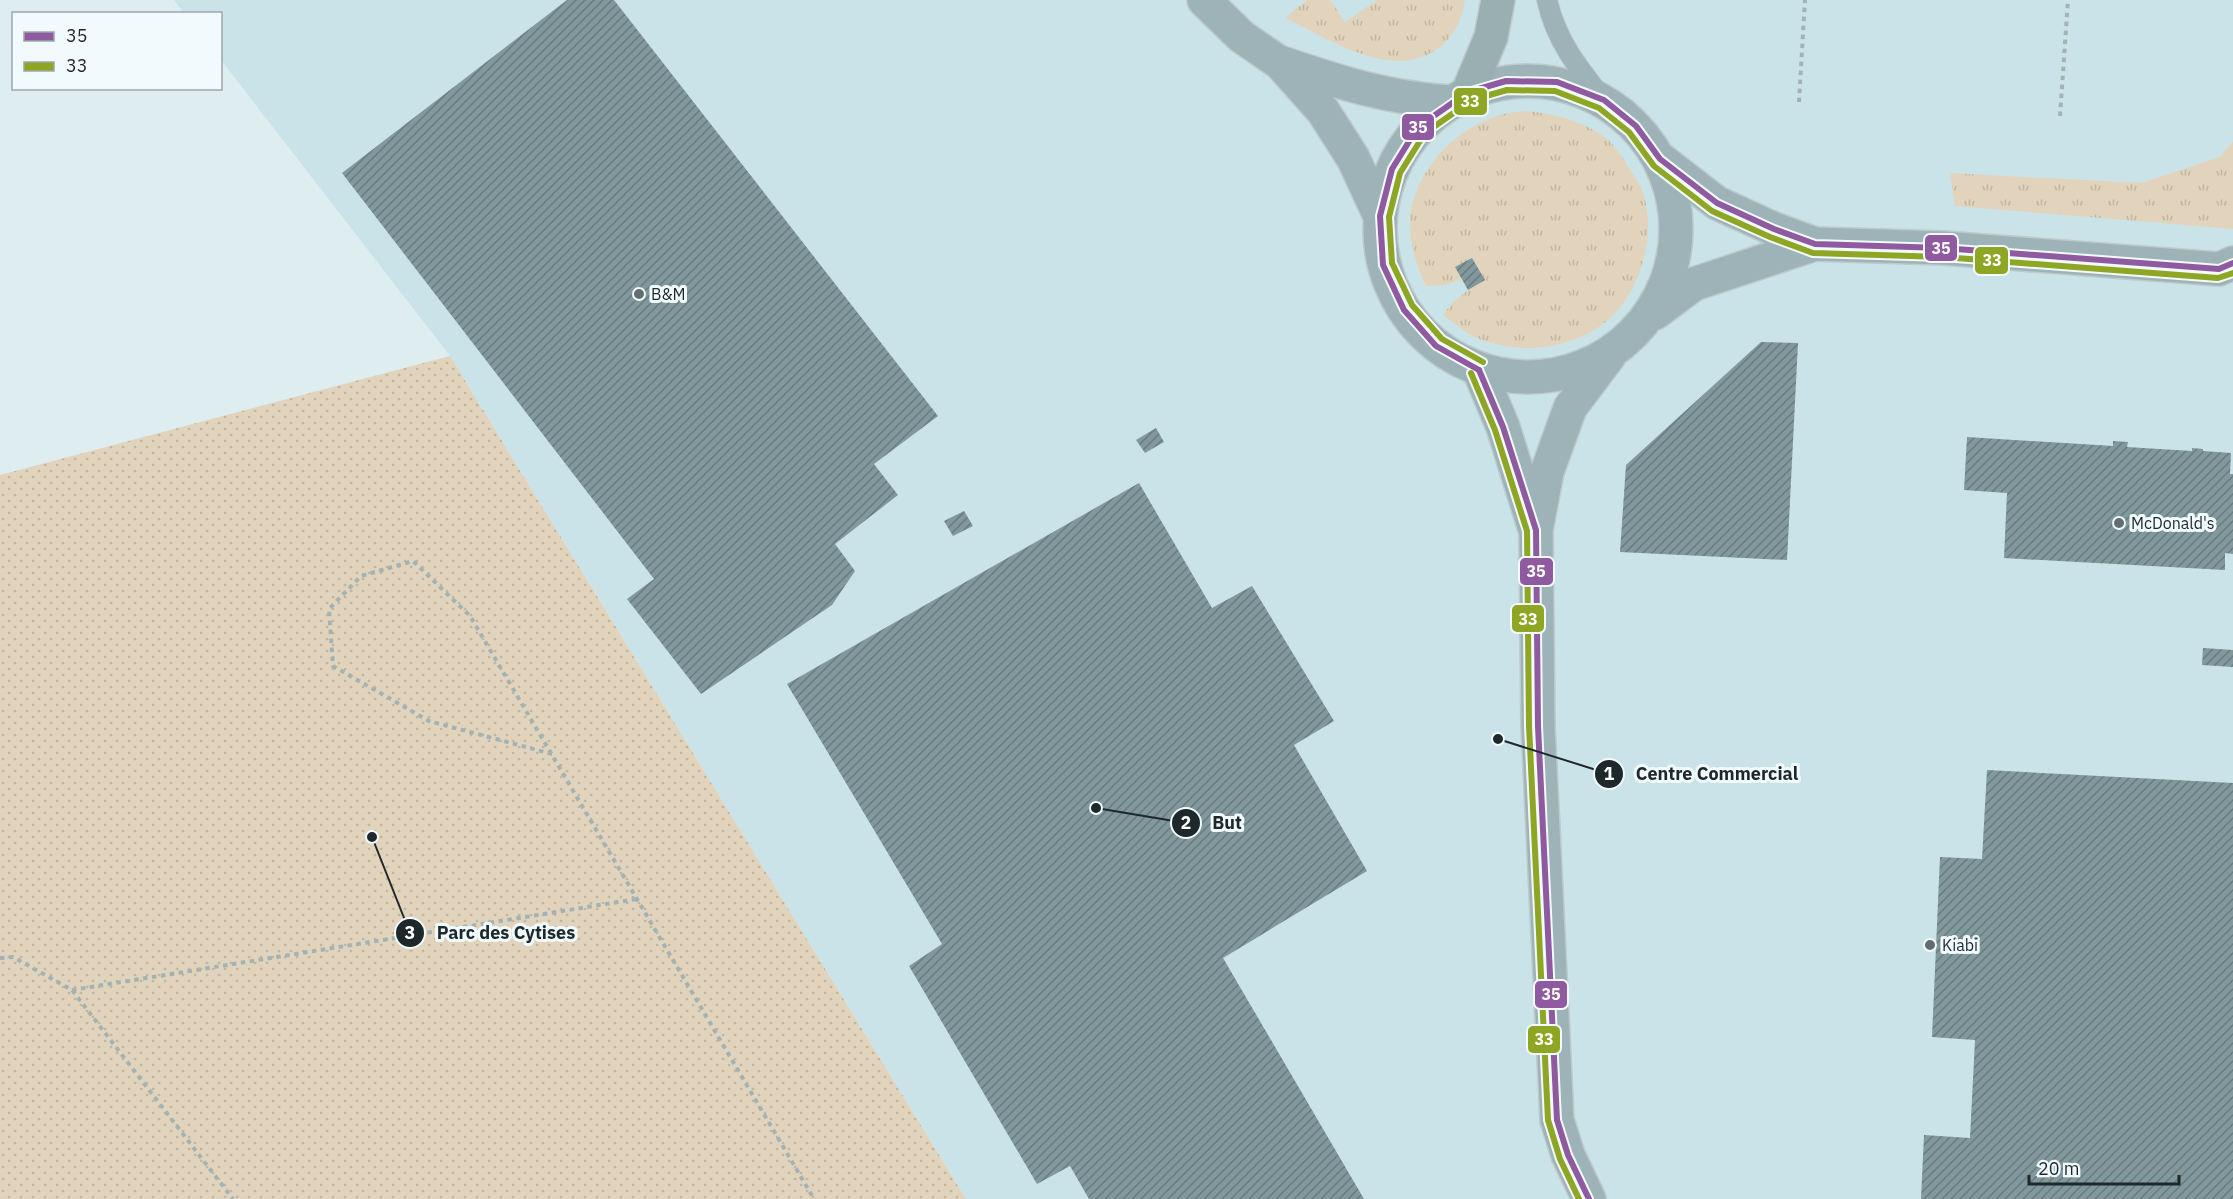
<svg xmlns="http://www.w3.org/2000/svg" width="2233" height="1199" viewBox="0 0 2233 1199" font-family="'IBM Plex Sans',sans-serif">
	<defs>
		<pattern id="grass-tufts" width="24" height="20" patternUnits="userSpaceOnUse" patternTransform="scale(1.5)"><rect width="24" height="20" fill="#e2d4bc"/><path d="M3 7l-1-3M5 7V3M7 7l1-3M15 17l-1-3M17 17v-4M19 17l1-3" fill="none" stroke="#c1b6a2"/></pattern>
		<pattern id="park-dots" width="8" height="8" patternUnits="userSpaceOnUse" patternTransform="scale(1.5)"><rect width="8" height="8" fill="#e2d4bc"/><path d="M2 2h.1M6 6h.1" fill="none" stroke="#c1b6a2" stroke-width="1.8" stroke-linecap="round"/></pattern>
		<pattern id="building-hatch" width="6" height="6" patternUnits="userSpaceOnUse" patternTransform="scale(1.5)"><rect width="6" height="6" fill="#81989c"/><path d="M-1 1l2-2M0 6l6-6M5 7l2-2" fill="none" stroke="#697c7f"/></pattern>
	</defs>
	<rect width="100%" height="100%" fill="#deedf0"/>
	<!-- built -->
	<polygon fill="#cae3e9" points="174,0 2233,0 2233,1199 966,1199 450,356 221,60 220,14 184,13"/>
	<!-- grass -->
	<g fill="url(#grass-tufts)">
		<path d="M1307 0H1330L1345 22 1377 0H1465C1462 21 1453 38 1436 50 1391 81 1327 38 1285 18Z"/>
		<path d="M1527 111C1554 114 1577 119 1600 134 1613 142 1621 155 1629 168 1633 175 1638 181 1641 188 1659 229 1641 293 1607 321 1587 338 1560 346 1535 348 1516 349 1490 345 1473 336 1463 331 1453 322 1443 315L1453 302 1468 290 1461 279 1446 285 1426 286C1415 263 1407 236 1411 210 1419 165 1460 125 1504 114 1511 112 1519 112 1527 111Z"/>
		<polygon points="2233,141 2233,229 1955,206 1950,173 2142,183 2220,157"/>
	</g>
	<!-- park -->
	<polygon fill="url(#park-dots)" points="450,356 966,1199 0,1199 0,475"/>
	<!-- building -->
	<g fill="url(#building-hatch)">
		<polygon points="567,0 614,0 938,416 874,464 898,495 835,544 855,571 832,605 701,694 627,599 654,579 342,173"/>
		<polygon points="1472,258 1485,280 1468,290 1455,267"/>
		<polygon points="1761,342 1798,343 1787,560 1620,552 1626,465"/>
		<polygon points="1156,428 1164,442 1145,453 1136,440"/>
		<polygon points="1967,437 2113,446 2113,441 2128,442 2127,447 2192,451 2192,448 2203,449 2203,451 2231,453 2230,474 2233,474 2233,554 2225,553 2225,570 2004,558 2007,493 1964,490"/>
		<polygon points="1139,483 1212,608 1252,586 1334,721 1294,745 1367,871 1223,958 1364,1199 1089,1199 1070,1166 1037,1184 909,966 942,944 787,684"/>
		<polygon points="964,511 973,526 953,536 944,521"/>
		<polygon points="2203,648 2233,650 2233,667 2202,665"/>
		<polygon points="1987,770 2233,783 2233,1199 1921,1199 1924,1135 1970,1138 1975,1040 1932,1037 1940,857 1982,859"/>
	</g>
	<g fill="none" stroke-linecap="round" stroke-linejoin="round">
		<!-- service casing -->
		<g stroke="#bdc9cb" stroke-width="22">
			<path id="service" d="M1547 0C1556 41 1579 69 1604 100"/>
		</g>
		<!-- minor casing -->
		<g stroke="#bdc9cb" stroke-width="36">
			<g id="minor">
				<polyline points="1204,0 1242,37 1280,63 1323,111 1353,158 1380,216"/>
				<path d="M1282 63C1341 83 1387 98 1450 102"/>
				<circle cx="1528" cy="229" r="148"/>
				<polyline points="1660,159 1717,203 1774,229 1815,244 1943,248 2219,269 2233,263"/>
				<polyline points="1655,313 1694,284 1815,244"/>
				<polyline points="1479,370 1503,427 1534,526"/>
				<polyline points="1589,1199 1568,1155 1557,1120 1538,726 1536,530 1547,472 1570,408 1609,356"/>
			</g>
		</g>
		<!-- trunk casing -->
		<g stroke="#bdc9cb" stroke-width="36">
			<polyline id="trunk" points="1468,92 1491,37 1498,0"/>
		</g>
		<!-- path -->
		<g stroke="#a2b3b6" stroke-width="4" stroke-dasharray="4.5 4.5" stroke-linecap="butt">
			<polyline points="1799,102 1805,0"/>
			<polyline points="2060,116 2068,0"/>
			<polyline points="552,754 429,721 333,666 329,609 361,576 413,561 470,616 814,1199"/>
			<polyline points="0,958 13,957 72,990 233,1199"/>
			<polyline points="72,990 637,899"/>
		</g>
		<!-- service -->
		<use href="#service" stroke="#9db3b8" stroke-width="20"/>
		<!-- minor -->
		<use href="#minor" stroke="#9db3b8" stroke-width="33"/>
		<!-- trunk -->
		<use href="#trunk" stroke="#9aafb2" stroke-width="33"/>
		<!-- bus-1 casing -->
		<g stroke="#f1fbfd" stroke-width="10">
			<g id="bus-1">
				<polyline points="1479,370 1436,346 1404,310 1383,265 1380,216 1392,169 1418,127 1468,92 1506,81 1557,82 1604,100 1636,126 1660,159 1717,203 1774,229 1815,244 1943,248 2219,269 2233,263"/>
				<polyline points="1479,370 1503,427 1536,530 1538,726 1557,1120 1568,1155 1589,1199"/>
			</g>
		</g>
		<!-- bus-2 casing -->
		<g stroke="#f1fbfd" stroke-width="10">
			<g id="bus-2">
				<polyline points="1483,362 1442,339 1412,305 1392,263 1389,217 1400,173 1425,133 1472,100 1507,90 1555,91 1599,108 1629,132 1654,166 1712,211 1770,237 1813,253 1943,257 2218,278 2233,273"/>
				<polyline points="1471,373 1495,430 1527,531 1529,726 1548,1120 1560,1159 1579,1199"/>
			</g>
		</g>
		<!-- bus-1 -->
		<use href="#bus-1" stroke="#8f5aa0" stroke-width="6"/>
		<!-- bus-2 -->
		<use href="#bus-2" stroke="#8ea623" stroke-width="6"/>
	</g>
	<!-- markers -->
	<g fill="#616d6f" stroke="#f1fbfd" stroke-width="2">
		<circle cx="639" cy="294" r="6"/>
		<circle cx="2119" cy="523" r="6"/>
		<circle cx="1930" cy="945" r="6"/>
	</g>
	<g text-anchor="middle" stroke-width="6" stroke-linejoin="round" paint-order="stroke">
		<!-- poi labels -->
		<g font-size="16" fill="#1e282a" stroke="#f1fbfd" text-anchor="start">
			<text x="651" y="300">B&amp;M</text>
			<text x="2131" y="529">McDonald's</text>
			<text x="1942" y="951">Kiabi</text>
		</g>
	</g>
	<!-- callouts -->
	<path fill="none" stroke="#1e282a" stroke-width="2" d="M1498 739L1609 774M1096 808L1186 823M372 837L410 933"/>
	<g fill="#1e282a" stroke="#f1fbfd" stroke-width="2">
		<circle cx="1498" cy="739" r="6"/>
		<circle cx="1096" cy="808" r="6"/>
		<circle cx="372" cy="837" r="6"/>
		<circle cx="1609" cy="774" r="15"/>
		<circle cx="1186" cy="823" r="15"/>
		<circle cx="410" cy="933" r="15"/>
	</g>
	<g font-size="18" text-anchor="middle" font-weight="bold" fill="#fff">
		<text x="1609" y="780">1</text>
		<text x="1186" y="829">2</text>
		<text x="410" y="939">3</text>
	</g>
	<g font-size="18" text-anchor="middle" font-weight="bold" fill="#1e282a" stroke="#f1fbfd" stroke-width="6" stroke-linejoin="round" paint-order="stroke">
		<text x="1717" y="780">Centre Commercial</text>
		<text x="1227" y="829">But</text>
		<text x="506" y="939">Parc des Cytises</text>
	</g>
	<g stroke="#f1fbfd" stroke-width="2">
		<rect x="1453" y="87" width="35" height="29" rx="6" fill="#8ea623"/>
		<rect x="1401" y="113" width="34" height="28" rx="6" fill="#8f5aa0"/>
		<rect x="1924" y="234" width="34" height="28" rx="6" fill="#8f5aa0"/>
		<rect x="1974" y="246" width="35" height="29" rx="6" fill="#8ea623"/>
		<rect x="1519" y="557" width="35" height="29" rx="6" fill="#8f5aa0"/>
		<rect x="1511" y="604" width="34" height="29" rx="6" fill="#8ea623"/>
		<rect x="1534" y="980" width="34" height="29" rx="6" fill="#8f5aa0"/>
		<rect x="1527" y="1025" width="34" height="29" rx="6" fill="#8ea623"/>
	</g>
	<g font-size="16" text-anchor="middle" font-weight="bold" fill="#fff">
		<text x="1470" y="107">33</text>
		<text x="1418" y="133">35</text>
		<text x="1941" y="254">35</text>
		<text x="1992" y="266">33</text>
		<text x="1536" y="577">35</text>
		<text x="1528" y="625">33</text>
		<text x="1551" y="1000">35</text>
		<text x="1544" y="1045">33</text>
	</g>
	<!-- legend -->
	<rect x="12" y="12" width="210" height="78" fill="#f1fbfd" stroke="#9da7a9" stroke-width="1.5"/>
	<rect x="24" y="32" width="30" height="9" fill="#8f5aa0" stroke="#9da7a9" stroke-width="1.5"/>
	<text x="66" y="42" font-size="18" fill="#1e282a">35</text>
	<rect x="24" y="62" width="30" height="9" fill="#8ea623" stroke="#9da7a9" stroke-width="1.5"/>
	<text x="66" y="72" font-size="18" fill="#1e282a">33</text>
	<!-- scale -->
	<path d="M2029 1175v9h150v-9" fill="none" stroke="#1e282a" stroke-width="3"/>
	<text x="2038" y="1175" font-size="18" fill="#1e282a" stroke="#f1fbfd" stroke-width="4.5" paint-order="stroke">20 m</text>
</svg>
